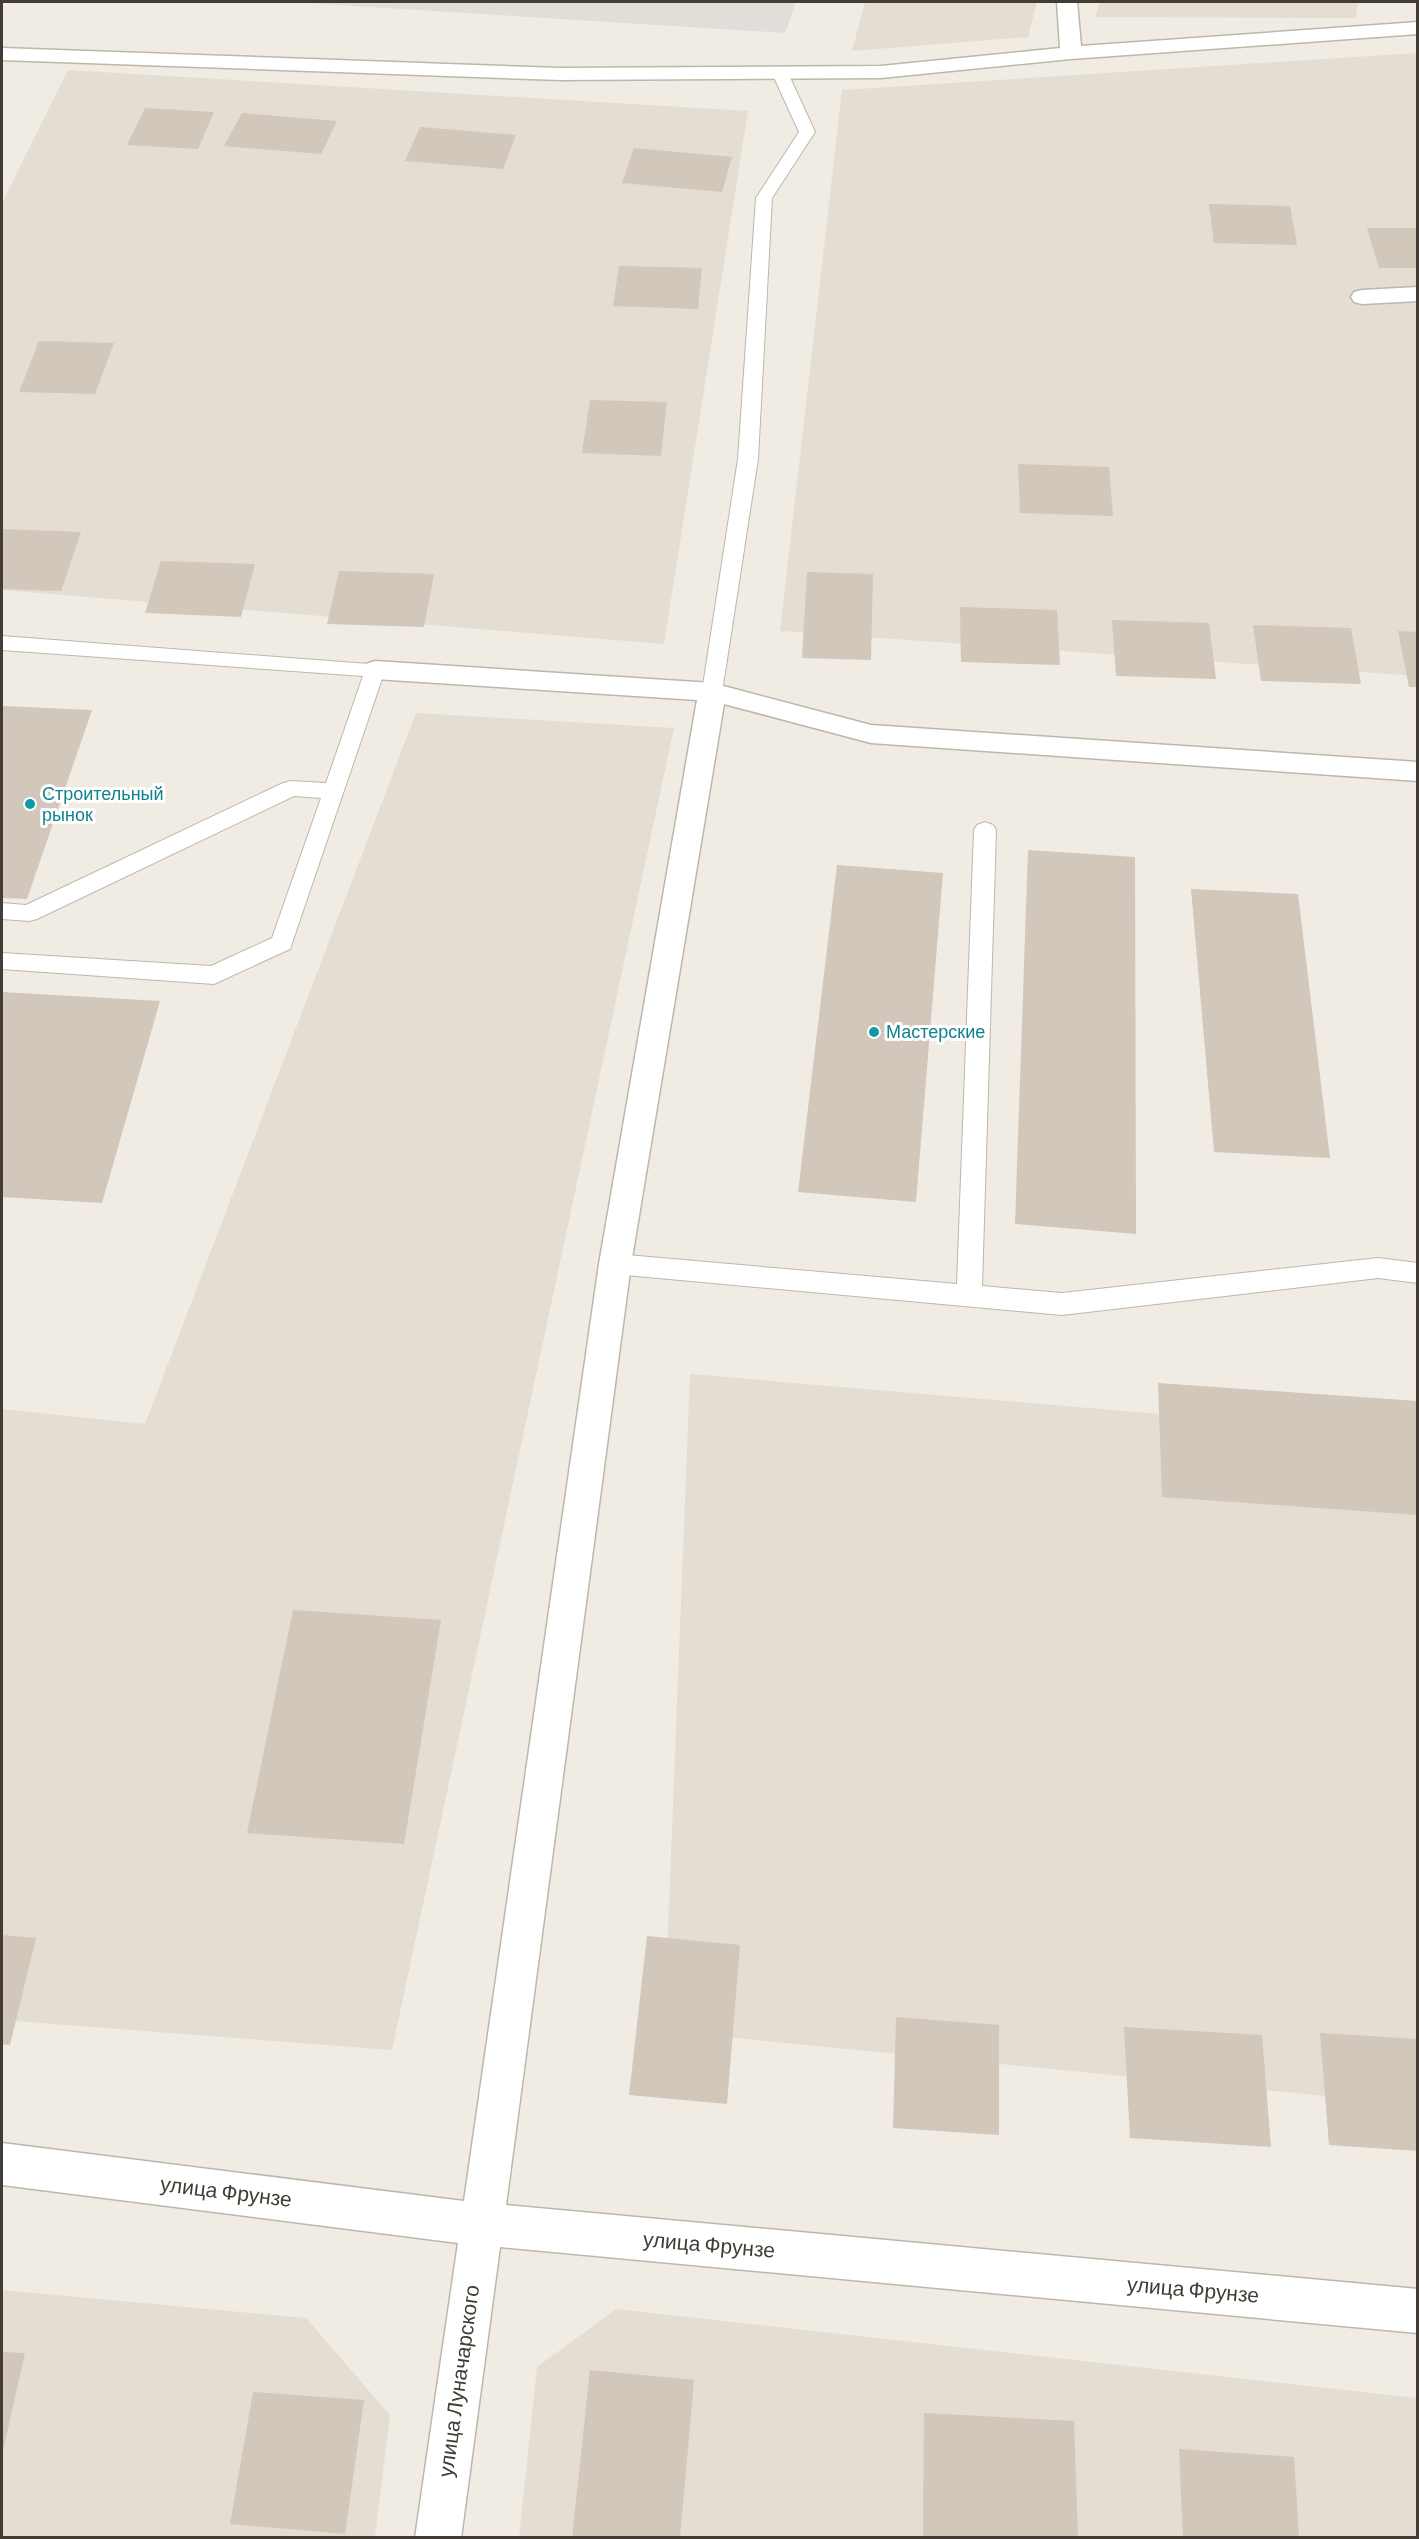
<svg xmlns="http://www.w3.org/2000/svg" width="1419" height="2539" viewBox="0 0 1419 2539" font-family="Barlow,sans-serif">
	<rect width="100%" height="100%" fill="#f0ece4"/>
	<!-- residential -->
	<g fill="#e4ddd2">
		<polygon points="865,2 1037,2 1028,37 852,51"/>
		<polygon points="1100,2 1358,2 1356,18 1095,17"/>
		<polygon points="1417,53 1417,676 780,631 842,90"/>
		<polygon points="68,70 748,111 664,644 2,590 2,203"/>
		<polygon points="416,713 674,728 392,2050 2,2020 2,1409 145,1424"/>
		<polygon points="690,1374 1417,1436 1417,2105 664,2031"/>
		<polygon points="2,2290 306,2318 390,2415 375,2537 2,2537"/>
		<polygon points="616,2309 1417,2398 1417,2537 519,2538 537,2367"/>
	</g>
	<!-- industrial -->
	<polygon fill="#e2ddd9" points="290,2 796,2 785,33"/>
	<!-- building -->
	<g fill="#d1c7ba">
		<polygon points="145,108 214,112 198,149 127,145"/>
		<polygon points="242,113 337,121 321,154 224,146"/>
		<polygon points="420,127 516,135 503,169 405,161"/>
		<polygon points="634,148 732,157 722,192 622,183"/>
		<polygon points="1209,204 1290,206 1297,245 1214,243"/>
		<polygon points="1367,228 1418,228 1418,268 1379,268"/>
		<polygon points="619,266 702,268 698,309 613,306"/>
		<polygon points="39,341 114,343 95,394 19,392"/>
		<polygon points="590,400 667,402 661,456 582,453"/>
		<polygon points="1018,464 1109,467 1113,516 1020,513"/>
		<polygon points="2,529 81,532 61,591 2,589"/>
		<polygon points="161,561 255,564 241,617 145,613"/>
		<polygon points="339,571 434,574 424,627 327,624"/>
		<polygon points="807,572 873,574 871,660 802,658"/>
		<polygon points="960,607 1057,610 1060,665 961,662"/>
		<polygon points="1112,620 1209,623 1216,679 1116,676"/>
		<polygon points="1253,625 1351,628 1361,684 1261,681"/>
		<polygon points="1398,631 1418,632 1418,687 1409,687"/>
		<polygon points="2,706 92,710 27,899 2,898"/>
		<polygon points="1028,850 1135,857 1136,1234 1015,1224"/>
		<polygon points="837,865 943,873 916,1202 798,1192"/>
		<polygon points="1191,889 1298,894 1330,1158 1214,1152"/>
		<polygon points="2,992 160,1001 102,1203 2,1197"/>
		<polygon points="1158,1383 1418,1401 1418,1515 1162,1497"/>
		<polygon points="293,1610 441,1620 404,1844 247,1833"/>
		<polygon points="2,1935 36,1938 10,2045 2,2044"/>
		<polygon points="647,1936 740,1945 727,2104 629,2095"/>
		<polygon points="896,2017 999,2025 999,2135 893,2128"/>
		<polygon points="1124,2027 1262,2035 1271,2147 1130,2138"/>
		<polygon points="1320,2033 1418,2039 1418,2151 1329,2145"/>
		<polygon points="2,2352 25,2353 2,2455"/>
		<polygon points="590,2370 694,2380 680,2538 572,2538"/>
		<polygon points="253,2392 364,2400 345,2534 230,2524"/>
		<polygon points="924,2413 1074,2421 1078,2538 923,2538"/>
		<polygon points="1179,2449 1294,2457 1299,2538 1183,2538"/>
	</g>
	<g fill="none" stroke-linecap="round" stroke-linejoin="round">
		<!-- service casing -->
		<g stroke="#beb6aa" stroke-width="2">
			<g id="service">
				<polygon points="780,68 788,73 815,132 772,198 758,459 722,692 719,697 712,699 705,697 702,692 738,459 756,198 799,132 772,73"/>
				<polygon points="2,636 382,665 385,670 290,949 214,984 2,969 2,953 211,966 272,938 321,798 294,796 37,919 29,921 2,919 2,903 26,905 283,783 291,781 326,783 363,676 2,650"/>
				<polygon points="985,822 993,825 996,830 982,1286 1062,1293 1378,1258 1418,1263 1418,1283 1378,1278 1062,1315 615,1274 606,1271 602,1264 606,1257 615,1254 957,1284 974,830 977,825"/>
			</g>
		</g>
		<!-- minor casing -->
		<g stroke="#beb6aa" stroke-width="3">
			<g id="minor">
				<polygon points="1057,2 1077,2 1081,46 1418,22 1418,34 1071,59 881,78 560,80 2,60 2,48 560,68 881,66 1060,48"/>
				<polygon points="1418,287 1418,301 1362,304 1354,302 1351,297 1354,292 1362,290"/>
				<polygon points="375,661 712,683 871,725 1418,762 1418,781 871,743 724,704 631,1264 506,2205 1418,2289 1418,2333 500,2247 461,2538 415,2538 458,2243 2,2185 2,2143 464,2201 599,1264 697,700 375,679 366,676 362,670 366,664"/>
			</g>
		</g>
		<!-- service -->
		<use href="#service" fill="#fff" fill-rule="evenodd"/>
		<!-- minor -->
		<use href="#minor" fill="#fff" fill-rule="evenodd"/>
	</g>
	<!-- markers -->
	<g fill="#0f9aa8" stroke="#fff" stroke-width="2">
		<circle cx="30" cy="804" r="6"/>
		<circle cx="874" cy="1032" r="6"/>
	</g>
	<g text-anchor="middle" stroke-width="6" stroke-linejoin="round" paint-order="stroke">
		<!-- culture labels -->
		<g font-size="18" fill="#0d838f" stroke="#fff" text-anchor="start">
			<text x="42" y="800">Строительный<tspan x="42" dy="21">рынок</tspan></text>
			<text x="886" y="1038">Мастерские</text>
		</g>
		<!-- near-street labels -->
		<g font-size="21" fill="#423c34" stroke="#fff">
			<text transform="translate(226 2192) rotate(7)" y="7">улица Фрунзе</text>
			<text transform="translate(709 2245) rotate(5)" y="7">улица Фрунзе</text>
			<text transform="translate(1193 2290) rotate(5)" y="7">улица Фрунзе</text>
			<text transform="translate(459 2381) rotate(-82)" y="7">улица Луначарского</text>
		</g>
	</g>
	<!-- border -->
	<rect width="1419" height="2539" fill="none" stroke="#423c34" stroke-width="6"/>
</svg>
